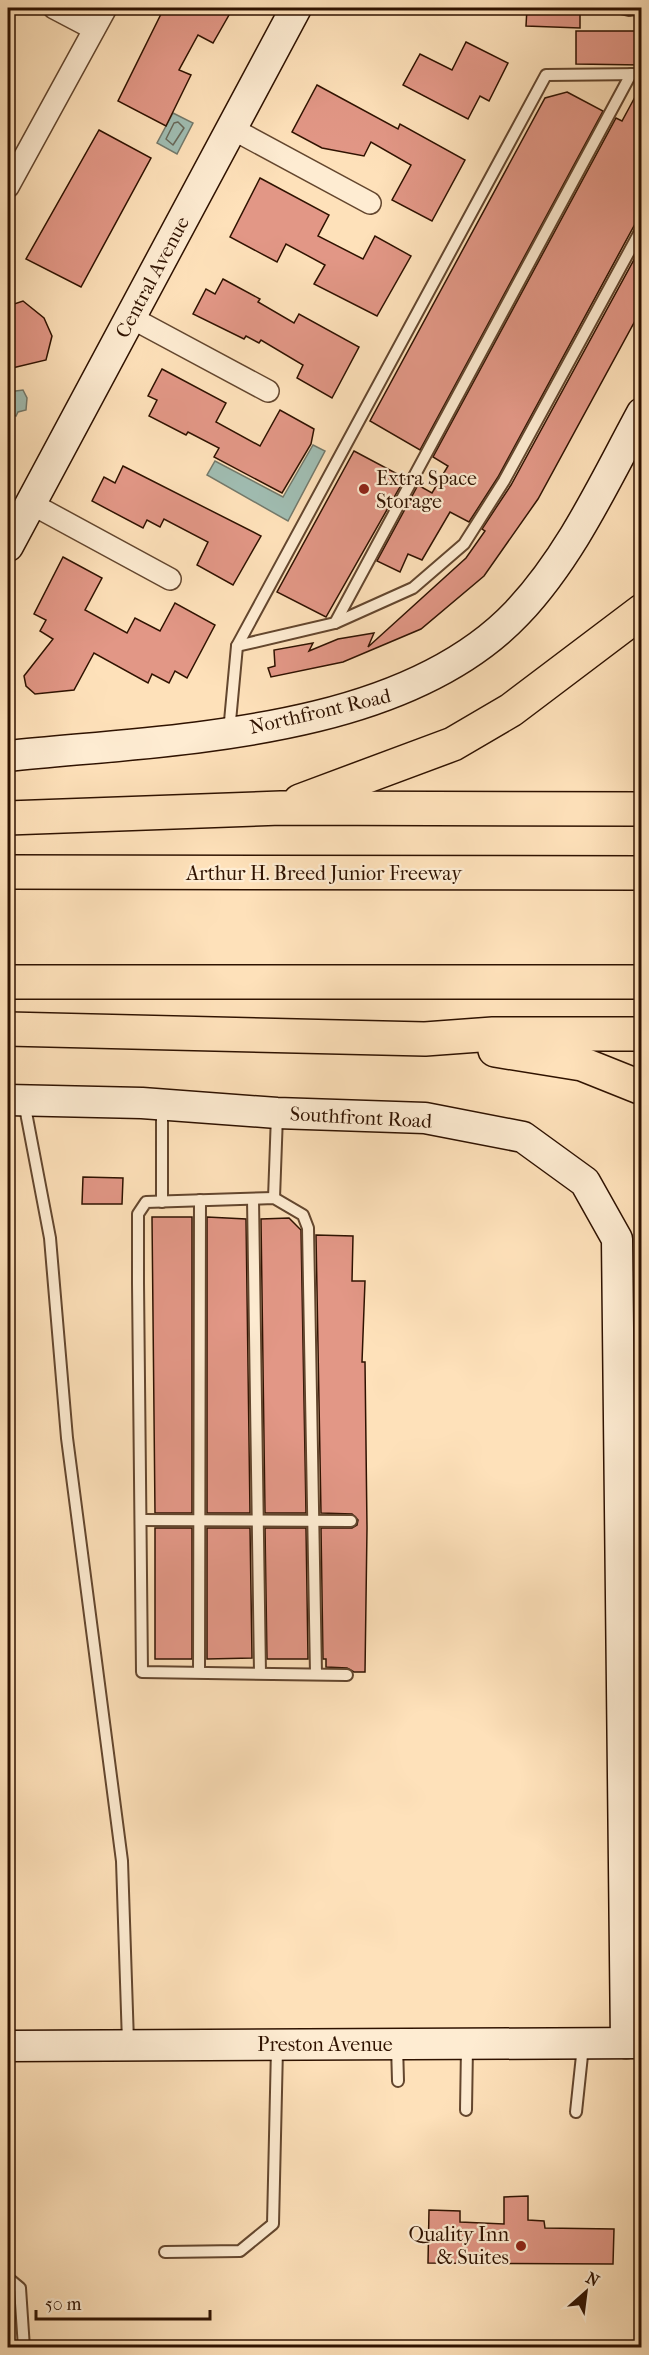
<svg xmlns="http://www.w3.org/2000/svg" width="649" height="2355" viewBox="0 0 649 2355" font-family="'IM FELL French Canon',serif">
	<rect width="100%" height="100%" fill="#fee1ba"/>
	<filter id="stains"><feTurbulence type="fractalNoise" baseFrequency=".00333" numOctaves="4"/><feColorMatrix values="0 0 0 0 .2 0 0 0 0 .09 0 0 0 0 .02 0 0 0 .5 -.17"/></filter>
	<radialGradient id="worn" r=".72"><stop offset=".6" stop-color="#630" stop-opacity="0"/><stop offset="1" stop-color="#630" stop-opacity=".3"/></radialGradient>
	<!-- water -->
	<g fill="#a0bdb2" stroke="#73796b" stroke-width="1.5">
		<polygon points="173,113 193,123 177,154 157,143"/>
		<polygon points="23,390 27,398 26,410 18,412 16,416 8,413 8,392"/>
		<polygon points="313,445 325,451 288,521 207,475 215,461 283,497"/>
	</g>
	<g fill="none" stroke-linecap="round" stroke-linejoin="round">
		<!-- shore -->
		<polygon stroke="#686859" stroke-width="1.5" points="178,122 184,128 173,145 166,139 174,123"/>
	</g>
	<!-- building -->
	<g fill="#e29786" stroke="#2f1200" stroke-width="1.5">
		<polygon points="164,8 233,8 213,43 198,35 179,70 191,75 166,126 118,101"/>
		<polygon points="527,8 580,8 580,28 526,26"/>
		<polygon points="576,31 642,31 642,65 576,64"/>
		<polygon points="466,42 508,63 489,101 480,96 468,119 403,85 420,54 452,70"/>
		<polygon points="642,84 642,221 635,224 498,477 469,522 450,512 422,560 408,554 400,572 377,561 418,485 432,493 448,466 433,457 616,118 622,121"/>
		<polygon points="317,85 398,129 400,124 465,160 432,221 392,200 411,165 371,142 364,156 322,148 292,132"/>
		<polygon points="567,92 603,111 420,450 370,421 545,98"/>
		<polygon points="99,130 151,158 81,287 26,259"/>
		<polygon points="260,178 329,215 318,236 363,259 375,236 411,256 377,316 314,284 325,265 286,244 277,262 230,237"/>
		<polygon points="642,245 642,308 538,499 484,576 421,629 343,662 271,677 268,668 275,666 274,650 313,643 309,651 338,639 374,633 368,647 466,558 485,531 482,529 511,485"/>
		<polygon points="223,279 260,299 258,302 294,323 299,314 359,347 332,398 297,378 303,365 261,340 259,343 246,336 244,339 193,314 206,289 215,294"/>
		<polygon points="23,301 44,318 52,336 46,360 8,369 8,306"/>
		<polygon points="162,369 226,403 216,422 260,446 280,410 314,429 311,444 282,493 214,457 219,448 188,432 186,435 149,416 157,400 148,396"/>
		<polygon points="354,451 405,478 326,617 277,592"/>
		<polygon points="123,466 261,536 233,585 197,565 208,542 164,519 160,527 147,520 143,528 92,501 104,477 115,483"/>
		<polygon points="63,557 102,578 85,610 127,633 135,618 160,631 175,603 215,625 187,678 175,671 169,683 152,674 148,683 94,653 74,690 35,694 26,686 24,676 53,639 40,631 46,620 34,614"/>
		<polygon points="83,1177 123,1178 122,1204 82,1204"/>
		<polygon points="152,1217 192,1217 192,1513 155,1513"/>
		<polygon points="207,1217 246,1219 250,1513 207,1513"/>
		<polygon points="289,1218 301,1230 306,1513 265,1513 261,1219"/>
		<polygon points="316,1235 353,1236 352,1281 365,1281 362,1362 365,1362 367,1528 365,1672 354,1672 347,1668 326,1667 326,1659 323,1659 321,1528 352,1528 357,1525 358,1520 352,1514 321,1513"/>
		<rect x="155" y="1528" width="37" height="131"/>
		<polygon points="207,1528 250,1528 252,1658 207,1659"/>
		<polygon points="265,1528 306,1528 308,1659 267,1659"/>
		<polygon points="528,2196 528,2220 544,2221 545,2228 614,2229 613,2264 428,2263 429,2210 460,2211 460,2222 504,2224 504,2197"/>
	</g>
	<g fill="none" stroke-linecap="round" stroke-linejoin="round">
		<!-- lane casing -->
		<g stroke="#63462e" stroke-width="14">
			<g id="lane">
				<polyline points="621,8 629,10 642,8"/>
				<polyline points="335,623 631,74"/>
				<polyline points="237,646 335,623 413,588 464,544 504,481 642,228"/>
				<polyline points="229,732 237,646 546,75 642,74"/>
				<polyline points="24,1102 50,1238 67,1438 122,1861 128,2042"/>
				<polyline points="162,1105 162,1202"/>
				<polyline points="274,1198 277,1115"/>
				<polyline points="253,1199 260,1673"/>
				<polyline points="141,1520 351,1521"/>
				<polyline points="199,1672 200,1200"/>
				<polyline points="316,1674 308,1228 303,1215 274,1198 146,1202 138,1214 138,1283 142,1672 347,1675"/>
				<polyline points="397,2045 398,2081"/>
				<polyline points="466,2110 467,2047"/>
				<polyline points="576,2112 583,2046"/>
				<polyline points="165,2252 240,2251 273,2224 277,2048"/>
				<polyline points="8,2278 20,2288 24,2348"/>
			</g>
		</g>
		<!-- street casing -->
		<g stroke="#63462e" stroke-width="24">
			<g id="street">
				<polyline points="54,8 94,29"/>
				<polyline points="231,128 370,203"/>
				<polyline points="8,187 106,8"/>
				<polyline points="130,317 268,391"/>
				<polyline points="30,503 170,579"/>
			</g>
		</g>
		<!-- secondary casing -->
		<g stroke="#2f1200" stroke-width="33">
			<g id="secondary">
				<polyline points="8,546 296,8"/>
				<path d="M8 756C168 739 399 737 517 613 571 556 605 481 642 413"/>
				<polyline points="8,1100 142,1103 277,1113 425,1118 523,1137 585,1182 617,1239 626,2043"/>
				<polyline points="8,2046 642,2043"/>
			</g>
		</g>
		<!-- highway casing -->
		<g stroke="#2f1200" stroke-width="36">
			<g id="highway">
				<polyline points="300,801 453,744 511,710 642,611"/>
				<polyline points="8,818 281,808 642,809"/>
				<polyline points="8,872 642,873"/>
				<polyline points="8,982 642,982"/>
				<polyline points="8,1029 425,1039 493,1034 642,1034"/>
				<polyline points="495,1050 582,1064 642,1088"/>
			</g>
		</g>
		<!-- lane -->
		<use href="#lane" stroke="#feecd2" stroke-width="10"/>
		<!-- street -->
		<use href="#street" stroke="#feecd2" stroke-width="21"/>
		<!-- secondary -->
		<use href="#secondary" stroke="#feecd2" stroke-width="30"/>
		<!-- highway -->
		<use href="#highway" stroke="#fee1ba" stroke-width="33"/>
	</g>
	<!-- markers -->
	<g fill="#8f2418" stroke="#feecd2" stroke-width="2">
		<circle cx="364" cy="489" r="6"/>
		<circle cx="521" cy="2246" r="6"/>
	</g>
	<g text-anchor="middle" stroke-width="4.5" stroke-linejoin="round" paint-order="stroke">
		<!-- street labels -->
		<g font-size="20" fill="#2f1200" stroke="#feecd2">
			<text transform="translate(152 277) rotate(-62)" y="7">Central Avenue</text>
			<text transform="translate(320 711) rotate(-13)" y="7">Northfront Road</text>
			<text x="324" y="880">Arthur H. Breed Junior Freeway</text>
			<text transform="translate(361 1117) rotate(3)" y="7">Southfront Road</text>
			<text x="325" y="2051">Preston Avenue</text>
		</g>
		<!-- poi labels -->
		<g font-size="20" fill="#2f1200" stroke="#feecd2" text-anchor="start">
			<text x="376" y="485">Extra Space<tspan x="376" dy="23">Storage</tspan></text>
			<text x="509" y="2241" text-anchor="end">Quality Inn<tspan x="509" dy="23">&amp; Suites</tspan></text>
		</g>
	</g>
	<!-- margin -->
	<rect width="649" height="2355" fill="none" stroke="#fee1ba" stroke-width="30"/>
	<rect x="9" y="9" width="631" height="2337" fill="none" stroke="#2f1200" stroke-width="3"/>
	<rect x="15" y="15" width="619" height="2325" fill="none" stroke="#2f1200" stroke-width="1.5"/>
	<!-- north arrow -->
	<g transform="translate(586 2292) rotate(28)" stroke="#feecd2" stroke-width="4.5" paint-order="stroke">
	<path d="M0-4.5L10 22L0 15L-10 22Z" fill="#2f1200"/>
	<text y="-9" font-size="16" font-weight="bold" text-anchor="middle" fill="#2f1200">N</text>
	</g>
	<!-- scale -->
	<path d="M36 2310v9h174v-9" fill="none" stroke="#2f1200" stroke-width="3"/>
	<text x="45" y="2310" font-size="18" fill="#2f1200" stroke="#feecd2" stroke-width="4.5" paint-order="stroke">50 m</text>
	<rect width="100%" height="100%" filter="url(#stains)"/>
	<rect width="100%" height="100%" fill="url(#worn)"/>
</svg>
